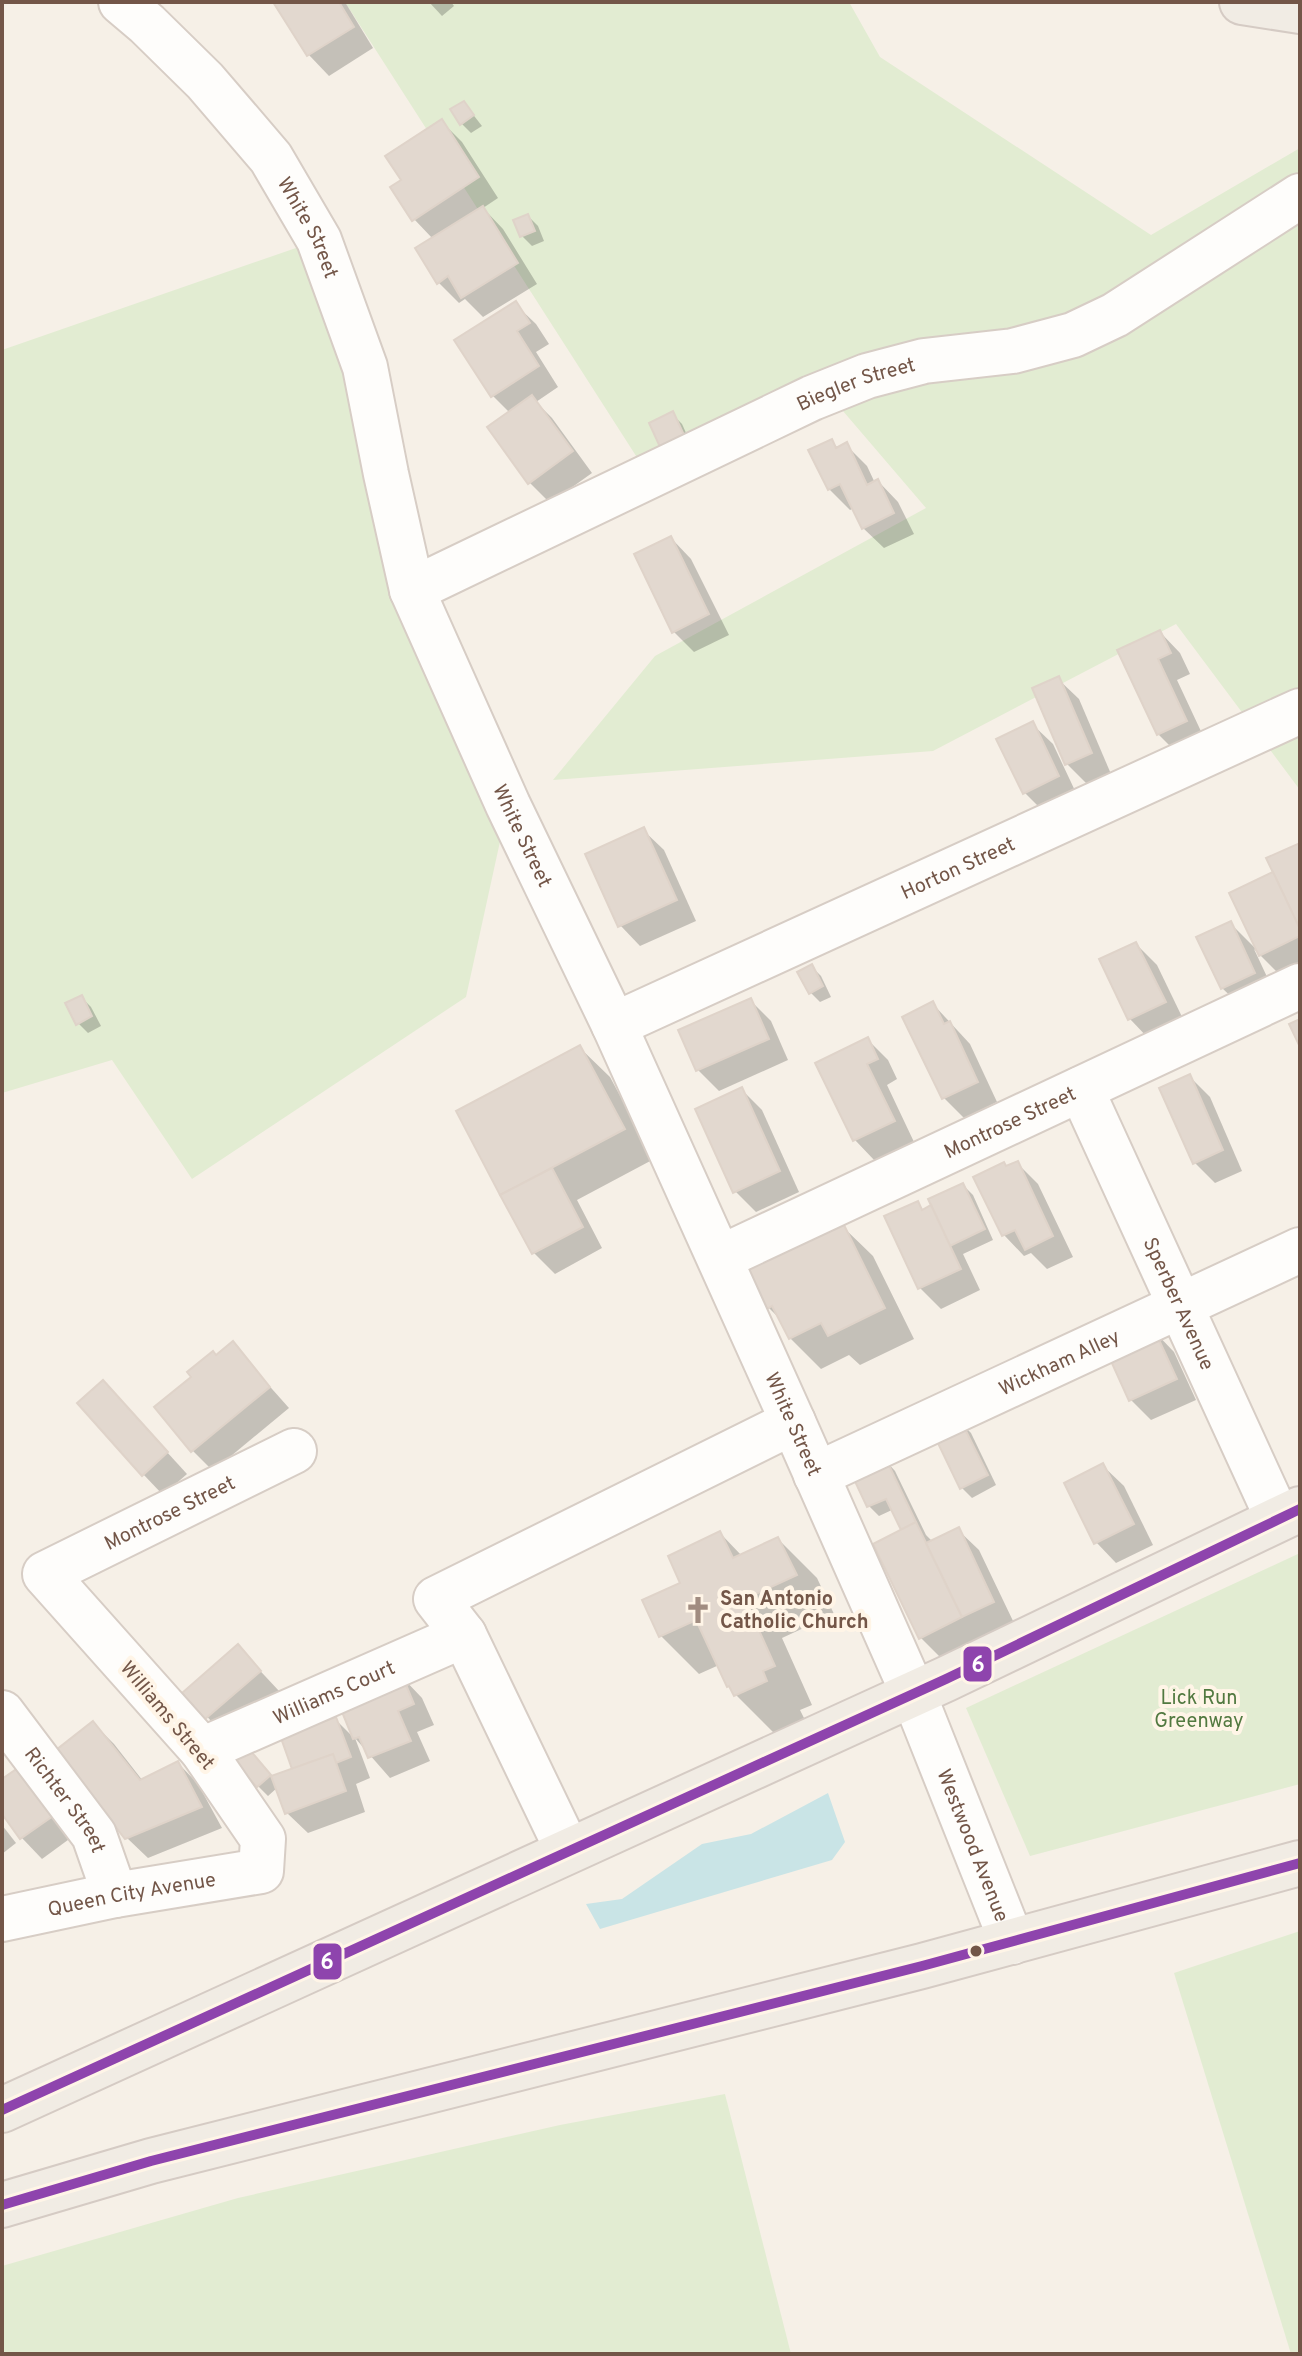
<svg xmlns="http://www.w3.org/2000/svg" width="1302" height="2356" viewBox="0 0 1302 2356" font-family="Overpass,sans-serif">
	<rect width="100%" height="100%" fill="#f6f0e7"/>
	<!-- green -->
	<g fill="#e2ecd2">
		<polygon points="345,2 849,2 880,57 1151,235 1300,148 1300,790 1176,624 933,751 553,780 655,656 926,508 819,383 638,459"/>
		<polygon points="319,240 386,475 508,805 466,997 192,1179 112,1060 2,1093 2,350"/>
		<polygon points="1300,1553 1300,1784 1030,1856 966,1708"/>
		<polygon points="1300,1931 1300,2354 1291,2354 1174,1973"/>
		<polygon points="725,2094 791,2354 2,2354 2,2266 238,2198 560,2125"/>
	</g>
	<!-- water -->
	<polygon fill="#c9e4e6" points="828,1793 845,1842 832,1860 600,1929 586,1904 622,1899 702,1844 751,1834"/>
	<!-- shadow -->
	<g fill="#0003">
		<polygon points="275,2 345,2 373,48 329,76 309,55"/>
		<polygon points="429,2 451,2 454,6 442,16"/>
		<polygon points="464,103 482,126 471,133 461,123"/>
		<polygon points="442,122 462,142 498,198 483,208 503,229 537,284 483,317 465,299 459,303 438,282 433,239 414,219 403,181"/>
		<polygon points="528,216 538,226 544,241 532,246 522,236"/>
		<polygon points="515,304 536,324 549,344 536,352 558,387 536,402 552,418 592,473 550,503 529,482 510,413 493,396 457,340"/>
		<polygon points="672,414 682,424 692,446 651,424"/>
		<polygon points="831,441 839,449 846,445 867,466 875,483 878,481 898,502 914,534 884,548 863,528 854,508 850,510 829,489"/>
		<polygon points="671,538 691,559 729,635 694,652 673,631"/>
		<polygon points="1160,632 1180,653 1190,674 1177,680 1206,742 1179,755 1158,734 1119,651"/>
		<polygon points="1058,679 1079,699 1111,774 1087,784 1066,763"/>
		<polygon points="1032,724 1053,744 1078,797 1045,813 1025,793"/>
		<polygon points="643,830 664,850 696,921 640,946 620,925"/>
		<polygon points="1300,845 1300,966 1281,976 1254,949 1275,994 1243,1008 1222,988 1231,924 1257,950 1275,873"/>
		<polygon points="1136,944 1157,965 1185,1023 1150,1040 1130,1019"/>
		<polygon points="811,966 821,976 831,997 820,1002 810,992"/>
		<polygon points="81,997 91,1007 101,1026 88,1033 78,1023"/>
		<polygon points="750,1000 771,1021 788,1060 719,1091 698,1070 681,1031"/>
		<polygon points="933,1004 970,1044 997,1102 964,1118 944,1098"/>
		<polygon points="868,1040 888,1060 897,1079 887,1085 914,1142 875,1161 855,1140"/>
		<polygon points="579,1047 610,1077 654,1159 577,1200 602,1248 555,1274 534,1253 459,1112"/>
		<polygon points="1189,1076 1210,1097 1242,1171 1215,1183 1195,1163"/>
		<polygon points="741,1089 762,1110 799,1192 756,1212 735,1191"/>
		<polygon points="1017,1163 1038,1184 1073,1257 1047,1269 1031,1253 1024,1256 1004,1235 976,1178"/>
		<polygon points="963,1185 973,1195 993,1240 963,1254 980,1290 941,1309 920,1288 917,1203 924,1211"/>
		<polygon points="842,1226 873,1256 914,1339 860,1365 849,1355 821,1369 790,1338 782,1321 769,1308 751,1271"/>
		<polygon points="1154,1331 1174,1352 1196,1400 1151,1420 1131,1400"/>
		<polygon points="232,1344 289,1408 213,1471 192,1450 216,1357"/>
		<polygon points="103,1382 187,1474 163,1495 143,1474"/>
		<polygon points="961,1423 971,1433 996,1485 972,1498 962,1488 936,1436"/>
		<polygon points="886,1461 895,1471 926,1535 933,1542 958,1530 979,1550 1014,1623 941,1658 920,1637 905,1530 894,1509 879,1516 869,1506"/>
		<polygon points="1103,1466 1124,1486 1153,1545 1116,1563 1096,1542"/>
		<polygon points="720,1533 742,1556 778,1539 817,1578 834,1614 782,1638 812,1705 800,1710 805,1720 775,1734 736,1695 719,1665 699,1674 661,1636 683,1584"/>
		<polygon points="238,1647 280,1692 227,1738 185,1693"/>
		<polygon points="402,1677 422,1698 434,1725 417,1732 430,1761 390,1778 355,1738 370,1778 356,1784 365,1812 308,1833 287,1813 278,1787 268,1796 258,1786 254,1755 273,1778 295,1770 335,1719 355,1739 340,1703"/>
		<polygon points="93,1723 114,1744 143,1781 178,1763 198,1784 222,1828 148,1858 127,1838"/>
		<polygon points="18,1770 72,1837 42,1859 22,1838 2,1810 2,1782"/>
		<polygon points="2,1825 16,1843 2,1854"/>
	</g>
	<!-- building -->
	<g fill="#e2d8cf" stroke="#dfd3c9" stroke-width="2">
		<polygon points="273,2 339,2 354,27 307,56"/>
		<polygon points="464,101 474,115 460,125 450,109"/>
		<polygon points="442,119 479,177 412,221 390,187 401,180 385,156"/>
		<polygon points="483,206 518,263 461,298 448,276 437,284 415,248"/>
		<polygon points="528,214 535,231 520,237 513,220"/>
		<polygon points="516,301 530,323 517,331 539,366 491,397 454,340"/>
		<polygon points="532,395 573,451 528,484 487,427"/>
		<polygon points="673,411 684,435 660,447 649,423"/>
		<polygon points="832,439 836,448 847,442 867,485 878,479 894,513 862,529 840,484 828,490 808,450"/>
		<polygon points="671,536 709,614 672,633 634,554"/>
		<polygon points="1160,630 1171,653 1158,659 1187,721 1157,735 1117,650"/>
		<polygon points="1059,676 1092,753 1065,765 1032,688"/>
		<polygon points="1033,721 1059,776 1023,794 996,739"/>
		<polygon points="644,827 677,900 618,927 585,854"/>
		<polygon points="1300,843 1300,929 1266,858"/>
		<polygon points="1273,872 1300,929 1300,936 1259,956 1229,893"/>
		<polygon points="1231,921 1255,973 1221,989 1196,937"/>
		<polygon points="1136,942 1166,1002 1128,1020 1099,959"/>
		<polygon points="812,964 823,986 809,994 797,972"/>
		<polygon points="82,995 92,1016 76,1025 65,1003"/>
		<polygon points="751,998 769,1039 696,1071 678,1030"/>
		<polygon points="933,1001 944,1024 950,1021 978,1082 942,1099 902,1017"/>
		<polygon points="1300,1019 1300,1047 1289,1024"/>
		<polygon points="868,1037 878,1059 867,1064 895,1121 853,1141 815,1063"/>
		<polygon points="580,1045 625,1129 500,1195 456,1111"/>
		<polygon points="1190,1074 1223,1150 1193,1164 1159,1088"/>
		<polygon points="742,1087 780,1171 733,1193 695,1109"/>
		<polygon points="1018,1161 1053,1236 1025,1250 1015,1230 1002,1236 973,1177 1004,1162 1006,1166"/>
		<polygon points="552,1168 583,1227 532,1254 500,1195"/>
		<polygon points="963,1183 985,1229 950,1246 928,1199"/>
		<polygon points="918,1201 922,1210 931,1205 961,1269 918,1289 884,1216"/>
		<polygon points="843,1223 885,1308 828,1336 821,1323 789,1339 772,1306 767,1309 748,1270"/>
		<polygon points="1154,1329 1177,1379 1129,1401 1106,1350"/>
		<polygon points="233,1341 270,1387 191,1452 154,1407 191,1377 187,1372 213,1351 216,1355"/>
		<polygon points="103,1380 168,1452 142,1476 77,1403"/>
		<polygon points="961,1421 988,1475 960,1489 934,1435"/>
		<polygon points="886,1459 916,1522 901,1530 886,1499 867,1507 852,1475"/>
		<polygon points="1103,1463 1134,1524 1094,1544 1064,1483"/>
		<polygon points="916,1522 962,1617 919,1639 873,1544"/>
		<polygon points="959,1527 994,1602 962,1617 926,1543"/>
		<polygon points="720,1531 733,1558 778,1537 797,1575 745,1599 775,1666 763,1671 767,1681 734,1696 729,1686 727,1687 696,1620 659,1637 642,1600 680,1583 668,1556"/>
		<polygon points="238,1644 261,1671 205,1719 182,1693"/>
		<polygon points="402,1675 414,1704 398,1711 411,1741 368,1758 359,1737 353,1739 338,1702"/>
		<polygon points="336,1717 351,1757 336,1763 333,1754 292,1769 281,1738"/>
		<polygon points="93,1721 140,1780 178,1761 202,1807 125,1839 56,1750"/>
		<polygon points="244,1743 271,1775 257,1787 229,1756"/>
		<polygon points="333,1754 346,1791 285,1814 271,1776"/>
		<polygon points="18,1768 53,1816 20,1839 2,1814 2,1779"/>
	</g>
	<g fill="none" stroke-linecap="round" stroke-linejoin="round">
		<!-- minor casing -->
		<g stroke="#d7cdc5" stroke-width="48">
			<g id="minor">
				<path id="s1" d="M121 2 147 24 205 81 271 158 319 240 365 367 386 474 412 590 508 805 614 1025 793 1422 913 1693 1012 1942"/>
				<path id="s2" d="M412 590 812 398 867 376 924 361 1013 351 1073 335 1115 315 1300 196"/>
				<path id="s3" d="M614 1025 1300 711"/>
				<path id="s4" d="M1081 1089 1278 1519"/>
				<path id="s5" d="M720 1258 1300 986"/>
				<path id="s6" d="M816 1475 1300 1250"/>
				<path id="s7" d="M2 1713 94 1835 115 1895"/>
				<path id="s8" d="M202 1750 464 1635"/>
				<polyline points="568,1851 464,1635 436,1599 793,1422"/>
				<path id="s9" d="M2 1919 115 1895 261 1871 263 1839 202 1750 45 1574 294 1451"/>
			</g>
		</g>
		<!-- major casing -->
		<g stroke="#d5cbc4" stroke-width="48">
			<g id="major">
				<polyline points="1242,2 1300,11"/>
				<polyline points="2,2110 946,1679 1300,1509"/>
				<polyline points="2,2205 151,2161 922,1966 1300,1863"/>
			</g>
		</g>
		<!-- minor -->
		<use href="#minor" stroke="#fefdfb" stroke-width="44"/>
		<!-- major -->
		<use href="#major" stroke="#f1ece4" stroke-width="44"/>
		<!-- bus-1 casing -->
		<g stroke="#fff5e7" stroke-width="16">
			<g id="bus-1">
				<polyline points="2,2110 946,1679 1300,1509"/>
				<polyline points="2,2205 151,2161 922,1966 1300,1863"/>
			</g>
		</g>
		<!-- bus-1 -->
		<use href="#bus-1" stroke="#8e44ad" stroke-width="10"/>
	</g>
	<!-- icons -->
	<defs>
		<g id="church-bare" transform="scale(2.16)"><path d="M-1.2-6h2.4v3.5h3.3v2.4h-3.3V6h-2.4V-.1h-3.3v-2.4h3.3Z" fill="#a18c80" stroke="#fff5e7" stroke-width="2.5" paint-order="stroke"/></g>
	</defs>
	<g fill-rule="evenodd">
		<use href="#church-bare" x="698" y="1610"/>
	</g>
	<!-- markers -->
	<circle fill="#735648" stroke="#fff5e7" stroke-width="3" cx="976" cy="1951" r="7"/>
	<g text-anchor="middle" stroke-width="8" stroke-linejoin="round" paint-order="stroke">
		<!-- street labels -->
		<g font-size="20" fill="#735648" stroke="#fff5e7">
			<text dy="7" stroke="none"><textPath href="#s1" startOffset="296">White Street</textPath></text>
			<text dy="7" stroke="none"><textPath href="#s2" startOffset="490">Biegler Street</textPath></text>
			<text dy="7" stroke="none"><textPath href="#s1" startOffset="944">White Street</textPath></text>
			<text dy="7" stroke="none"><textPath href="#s3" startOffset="378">Horton Street</textPath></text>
			<text dy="7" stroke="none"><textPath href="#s5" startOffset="320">Montrose Street</textPath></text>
			<text dy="7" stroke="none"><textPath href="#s4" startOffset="236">Sperber Avenue</textPath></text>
			<text dy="7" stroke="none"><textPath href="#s6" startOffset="268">Wickham Alley</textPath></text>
			<text dy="7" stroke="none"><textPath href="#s1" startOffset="1592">White Street</textPath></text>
			<text dy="7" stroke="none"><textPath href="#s9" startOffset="778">Montrose Street</textPath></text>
			<text dy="7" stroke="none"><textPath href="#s8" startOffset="144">Williams Court</textPath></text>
			<text transform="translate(168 1715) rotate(50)" y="7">Williams Street</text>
			<text dy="7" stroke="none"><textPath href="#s7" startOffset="108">Richter Street</textPath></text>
			<text dy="7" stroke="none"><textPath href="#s1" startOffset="2050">Westwood Avenue</textPath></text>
			<text dy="7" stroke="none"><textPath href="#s9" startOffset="132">Queen City Avenue</textPath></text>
		</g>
		<!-- poi labels -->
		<g font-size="20" font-weight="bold" fill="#735648" stroke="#fff5e7" text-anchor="start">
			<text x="720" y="1605">San Antonio<tspan x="720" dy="23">Catholic Church</tspan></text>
		</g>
		<!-- park labels -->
		<g font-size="20" fill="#527940" stroke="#fff5e7">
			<text x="1199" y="1704">Lick Run<tspan x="1199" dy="23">Greenway</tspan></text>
		</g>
	</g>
	<g stroke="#fff5e7" stroke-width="3">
		<rect x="962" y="1645" width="31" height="38" rx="8" fill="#8e44ad"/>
		<rect x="312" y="1942" width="31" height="39" rx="8" fill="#8e44ad"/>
	</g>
	<g font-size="22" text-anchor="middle" font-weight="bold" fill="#fff">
		<text x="978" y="1672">6</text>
		<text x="327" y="1969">6</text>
	</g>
	<!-- border -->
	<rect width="1302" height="2356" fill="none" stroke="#735648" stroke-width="8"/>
</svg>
